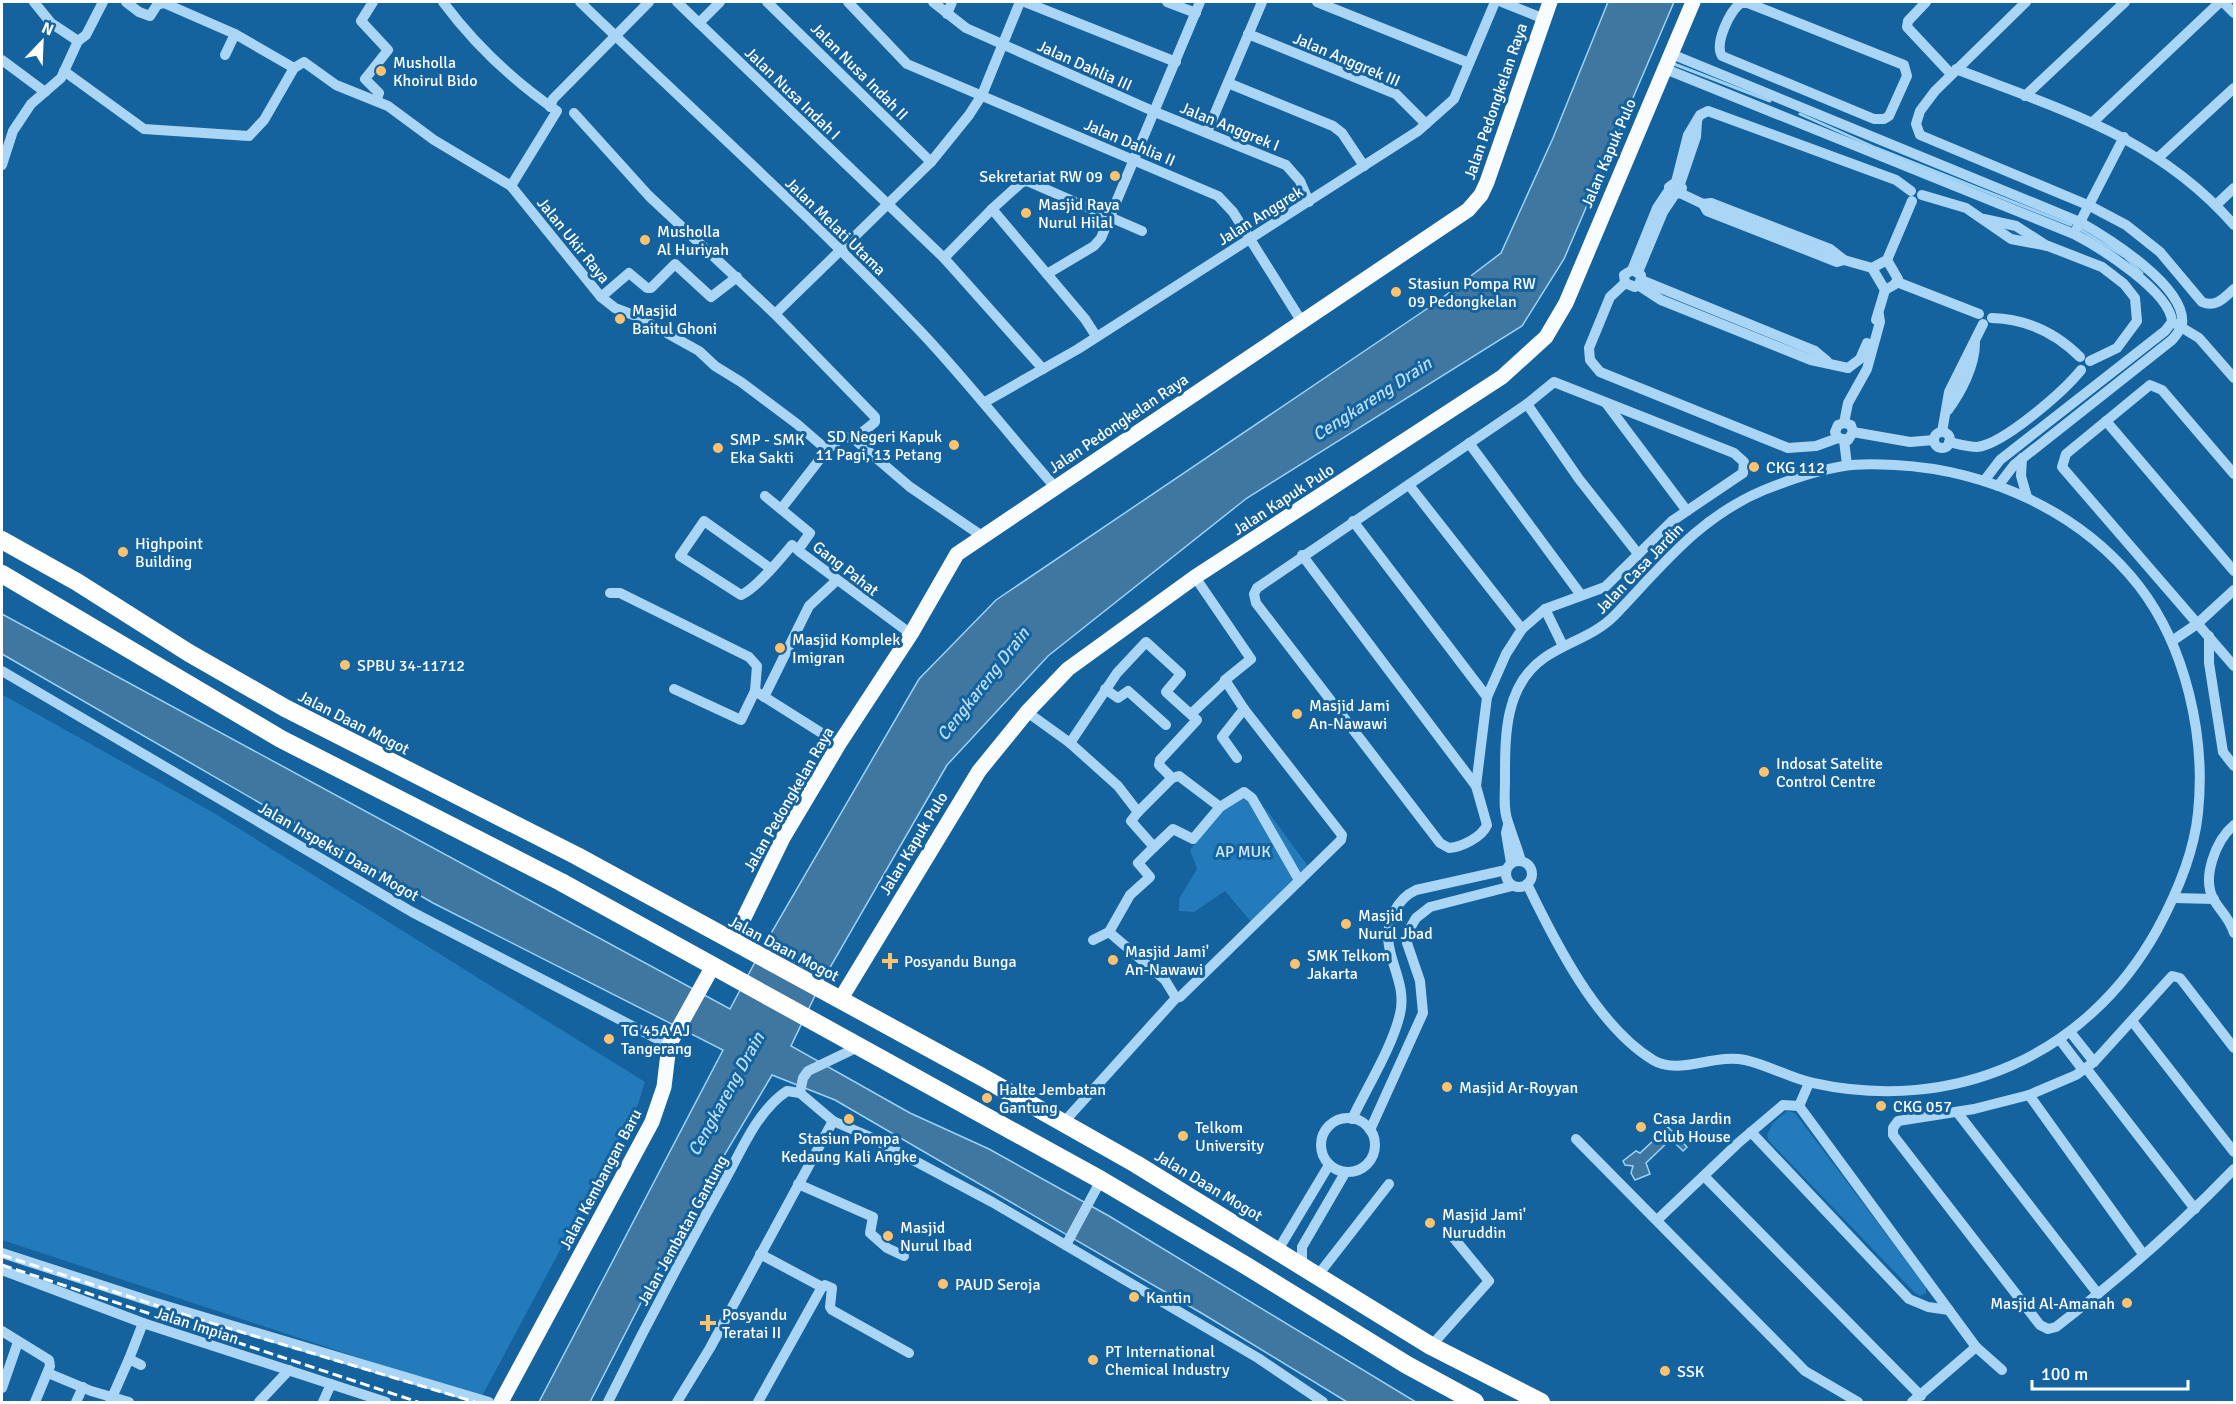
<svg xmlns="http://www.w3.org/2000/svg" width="2236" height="1404" viewBox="0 0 2236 1404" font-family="Signika,sans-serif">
	<rect width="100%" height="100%" fill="#14629e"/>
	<!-- green -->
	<g fill="#237bbb">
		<polygon points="3,695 214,813 645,1082 638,1104 481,1398 2,1240"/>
		<polygon points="1247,789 1269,813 1310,869 1253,924 1225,891 1194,912 1179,911 1179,899 1197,869 1190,850 1224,807"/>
		<polygon points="1787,1111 1795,1113 1926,1287 1926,1293 1920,1296 1915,1293 1769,1141 1767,1135 1773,1123"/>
	</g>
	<!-- water -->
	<g fill="#4077a1" stroke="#9dd2f7" stroke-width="1.5">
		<polygon points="1608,2 1674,2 1564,259 1522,326 1247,498 1048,656 947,765 821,983 791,1046 910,1113 989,1149 1109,1216 1416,1402 1347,1402 1203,1314 835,1100 772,1075 669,1248 590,1402 539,1402 723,1050 433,903 2,654 2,614 730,1009 763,947 919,679 996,600 1434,304 1501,253 1553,138"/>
		<polygon points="1668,1127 1687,1147 1683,1151 1671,1139 1646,1163 1650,1174 1635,1180 1631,1173 1633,1166 1625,1165 1623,1161 1636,1151 1640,1153"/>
	</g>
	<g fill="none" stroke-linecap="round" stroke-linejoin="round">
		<!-- stream -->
		<g stroke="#9dd2f7" stroke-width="3">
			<polyline points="1674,64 1770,101"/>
			<polyline points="1800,114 1876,148 2071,225"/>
			<polyline points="2081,230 2125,257 2142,273"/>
		</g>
		<!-- minor -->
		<g stroke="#abd5f4" stroke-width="10">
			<polyline points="34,2 51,23 78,41"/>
			<polyline points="126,2 139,12 150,16 157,5 164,3 235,34 294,68 304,62 336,85 388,106 434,140 511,186 601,297 615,308 636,316 699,351 715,366 741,382 797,424 827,450 843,436 854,439 910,487 982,536"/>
			<polyline points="373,2 361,21 388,50 365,79 379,93 376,101"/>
			<path d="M443 2C475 45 512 80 557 111L511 186"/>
			<path d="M580 2C694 112 813 218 922 333 969 383 1010 436 1055 487"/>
			<polyline points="677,2 944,258 1043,369"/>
			<polyline points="767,2 931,162"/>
			<polyline points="848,2 907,64 1218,196 1233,212 1302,322"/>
			<polyline points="933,2 966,28 1155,112 1286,165 1300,181 1309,202"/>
			<polyline points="1025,2 1176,62"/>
			<polyline points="1167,2 1196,13"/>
			<polyline points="1317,2 1469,63"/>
			<polyline points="1502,2 1542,18"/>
			<polyline points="1926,2 1908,21 1907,27 1951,74"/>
			<path d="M2026 2 1935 91 1920 111 1916 124 1920 135 2090 206 2126 225 2160 252 2202 302C2216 308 2224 298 2234 289"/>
			<polyline points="2223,2 2234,13"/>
			<path d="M1741 3H1748L1904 65 1907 76 1889 116 1884 119H1874L1722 56C1714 44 1730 10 1741 3Z"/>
			<polyline points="947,14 952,2"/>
			<polyline points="699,23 720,2"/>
			<polyline points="1248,34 1396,94 1426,124"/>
			<path d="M1669 53 2080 222C2108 238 2187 287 2182 324 2181 330 2176 335 2172 340L2014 465 1998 486"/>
			<polyline points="225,55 235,34"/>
			<polyline points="2,60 45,92"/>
			<path d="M1663 68 2074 234C2099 247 2171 292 2172 322L2165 331 2000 460 1984 481"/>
			<path d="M1956 69C2062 110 2157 137 2234 225"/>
			<polyline points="64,71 144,129 249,136 264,120 294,68"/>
			<polyline points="1228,83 1333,126 1342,133 1364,166"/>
			<polyline points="2025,96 2125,2"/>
			<polyline points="550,107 553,99 649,2"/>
			<polyline points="574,113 649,196 775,314 875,417 875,422 854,439"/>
			<polyline points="2093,122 2220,2"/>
			<polyline points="1207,132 1262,2"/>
			<polyline points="2159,157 2234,88"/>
			<polyline points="2,165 13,131 31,104 61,78 78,41 86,35 103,2"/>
			<polyline points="1676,182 1682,188 1680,193 1675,194 1671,192 1669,187 1676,182 1688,135 1700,115 1708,111 1896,180 1911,191"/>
			<polyline points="1680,184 1696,137 1697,122"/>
			<polyline points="1680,193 1703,204 1711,203 1830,249 1844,260"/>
			<polyline points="1922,195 1966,208 2011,239 2048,246 2102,267 2124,284 2135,298 2137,321 2117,348 2090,361"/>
			<polyline points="1703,204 1707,211 1837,262 1844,260 1872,268"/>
			<polyline points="2216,205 2234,188"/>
			<polyline points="992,209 1022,182 1027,181 1142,231"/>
			<polyline points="1984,219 2016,226 2047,246"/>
			<polyline points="2077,228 2124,137"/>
			<polyline points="944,258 992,209 1085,319 1096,336"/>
			<polygon points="1887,260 1898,279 1894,285 1885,290 1872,268"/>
			<polyline points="1887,260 1912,201"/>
			<polyline points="1632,270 1641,275 1640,283 1635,287 1625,283 1624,275 1632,270 1657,208 1669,190"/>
			<polyline points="1638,272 1663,212 1673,197"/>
			<polyline points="1047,274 1094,246 1101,238 1200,2"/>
			<polyline points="1641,280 1815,351 1827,361"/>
			<polyline points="1897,282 1979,314"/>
			<polyline points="1625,283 1610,297 1589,348 1590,360 1600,372 1788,448 1816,446 1838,438 1848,440 1853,432 1851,425 1844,423 1838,425 1835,432 1838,438"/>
			<polyline points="1638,285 1661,300 1811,360 1848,368"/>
			<polyline points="601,297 629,273 647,288 651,288 675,264 711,297 737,277"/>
			<polyline points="775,314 931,162 969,115 982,95 1020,2"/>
			<path d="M1992 318C2026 319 2056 333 2080 357"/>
			<polyline points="1876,320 1885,290"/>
			<polyline points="2176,324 2199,338 2234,378"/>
			<polyline points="1848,368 1860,359 1867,343"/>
			<path d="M1554 382 1734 453 1744 462 1743 473 1672 521 1605 587 1545 609 1522 629 1506 654 1487 697 1476 786 1487 825C1482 837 1462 847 1449 848L1440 843 1256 603 1254 594 1257 588 1527 404Z"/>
			<polyline points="985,402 1078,349 1418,131 1454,99 1495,2"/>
			<polyline points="1606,403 1687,511"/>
			<polyline points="1527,404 1579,479 1639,555"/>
			<path d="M1948 410C1961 392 1975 366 1975 343"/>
			<polyline points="2106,421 2234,571"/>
			<polyline points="1844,423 1848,403 1867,369 1880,322 1879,315"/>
			<polyline points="1853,432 1910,442 1934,440"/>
			<polyline points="1942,432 1949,392 1983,324"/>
			<circle cx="1942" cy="440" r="8"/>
			<polyline points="1844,440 1847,465"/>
			<path d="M1949 442C1958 444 1968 447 1977 447 2004 444 2064 391 2081 370"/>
			<polyline points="1469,443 1581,595"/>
			<polyline points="2022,458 2021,476 2027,497"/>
			<polyline points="2234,474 2162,390 2150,385 2066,454 2062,467 2234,666"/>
			<polyline points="1409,485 1522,629"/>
			<polyline points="765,496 810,533 798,550 800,552 911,634"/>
			<polyline points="781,509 827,450"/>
			<polyline points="1353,521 1487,697"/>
			<polyline points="1302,555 1476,786"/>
			<path d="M770 568 704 521 680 556 741 595C756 589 781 558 792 545L798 550"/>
			<polyline points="1195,577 1251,659 1225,680 1244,709 1222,737 1237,758"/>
			<polyline points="610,593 620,593 749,657 757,666 755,691 839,744"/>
			<polyline points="1545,609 1563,646"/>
			<polyline points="2209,636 2209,663 2223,752 2234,766"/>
			<polyline points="2172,641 2197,624 2234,590"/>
			<polyline points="2,671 412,912 669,1045"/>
			<polyline points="674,689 741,720 755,691"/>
			<polyline points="1105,689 1118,698 1128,691 1166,725"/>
			<polyline points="764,697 809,606 836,581"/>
			<polyline points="1027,712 1070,743 1118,786 1138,812 1131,821 1154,847 1138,863 1150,877 1130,895 1109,932"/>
			<polyline points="1191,714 1226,681"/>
			<polyline points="1070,743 1117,673 1146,642 1181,674 1166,692 1197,720 1160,760 1159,765 1172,778 1179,776 1220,807"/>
			<polyline points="1138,812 1172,778"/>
			<polyline points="1508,825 1506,833 1511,863"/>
			<path d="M2234 825C2216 840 2201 878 2214 900 2221 912 2230 919 2234 933"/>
			<polyline points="1154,847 1173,829 1193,839 1220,807 1244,792 1252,798 1299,880"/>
			<circle cx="1519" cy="874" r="13"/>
			<path d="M1521 861C1517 847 1512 835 1508 822 1503 810 1505 794 1505 781 1505 737 1504 686 1544 658 1567 642 1594 636 1614 616 1662 566 1699 517 1764 490 1789 480 1817 470 1844 466 1860 463 1878 464 1895 465 1989 470 2081 512 2139 586 2186 647 2206 737 2198 813 2194 854 2176 895 2157 930 2087 1056 1954 1114 1813 1083 1790 1078 1768 1065 1745 1060 1715 1053 1679 1076 1653 1060 1597 1026 1555 942 1527 884"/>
			<polyline points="2174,898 2214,899"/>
			<polyline points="1093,940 1109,932 1165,980 1176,998"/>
			<polyline points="2132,1021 2234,1152"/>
			<polyline points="2071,1033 2094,1062"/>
			<polyline points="2060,1040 2083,1070"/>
			<path d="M2234 1048 2180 978 2172 976 2094 1062 2076 1075 2029 1095 1974 1109 1898 1121 1893 1128V1135L2040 1325 2048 1329 2056 1327C2119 1279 2179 1226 2234 1169"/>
			<polyline points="2086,1068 2195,1209"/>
			<polyline points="1809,1083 1799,1106 1976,1347 2002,1370"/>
			<polyline points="800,1093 803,1078 808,1071 858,1047"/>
			<polyline points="2029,1095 2143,1254"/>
			<polyline points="1957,1112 2098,1294"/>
			<circle cx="1348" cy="1145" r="27"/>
			<path d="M1352 1119C1367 1087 1392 1048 1400 1014 1409 976 1375 950 1394 912 1399 902 1405 895 1416 890L1506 870"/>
			<polyline points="833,1121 868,1136 992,1202 1258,1358 1323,1402"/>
			<polyline points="1063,1123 1176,998 1180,997 1341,840 1342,835 1244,709"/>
			<polyline points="1370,1130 1423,1013 1420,981 1407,943 1409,930 1416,918 1430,907 1512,886"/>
			<polyline points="1751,1132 1909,1299 1928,1307 1949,1310"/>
			<polyline points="1576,1139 1805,1371 1858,1402"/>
			<polyline points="1704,1176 1921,1396"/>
			<polyline points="798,1184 873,1217 870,1233 887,1248 904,1256"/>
			<polyline points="1657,1220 1737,1144 1783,1105 1799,1106"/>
			<polyline points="1066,1245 1101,1180"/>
			<polyline points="1278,1250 1329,1165"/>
			<polyline points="2,1253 153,1302 489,1402"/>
			<polyline points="760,1254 822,1287 825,1285 832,1288 830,1307 832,1310 909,1353"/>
			<polyline points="1302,1265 1302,1247 1345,1173"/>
			<polyline points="2,1270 143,1323 386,1402"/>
			<polyline points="1318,1275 1389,1184"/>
			<polyline points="2,1331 49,1360 50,1366 35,1402"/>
			<polyline points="1431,1346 1489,1281 1448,1231"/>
			<polyline points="129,1359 143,1323"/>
			<polyline points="48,1373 91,1391 129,1402"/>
			<polyline points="2,1388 18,1342"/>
			<polyline points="76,1402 83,1387"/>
			<polyline points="110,1402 129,1359 141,1365"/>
			<polyline points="259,1402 289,1370"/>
			<polyline points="323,1402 331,1384"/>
			<path d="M608 1402C645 1327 684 1253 725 1180 742 1150 757 1111 787 1091L800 1093 833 1121 710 1348 677 1402"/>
			<polyline points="758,1402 822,1287"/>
			<polyline points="1912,1402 1976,1347"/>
		</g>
		<!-- major -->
		<g stroke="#f8fcff" stroke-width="15">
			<polyline points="738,945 742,922 783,838 839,744 911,634 957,554 1468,210 1481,195 1487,182 1550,2"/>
			<polyline points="840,1000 979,771 1027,712 1068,669 1195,577 1502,377 1546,337 1566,303 1693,2"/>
			<polyline points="501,1402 652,1122 664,1087 669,1045 713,966"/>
		</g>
		<!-- highway -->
		<g stroke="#fff" stroke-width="18">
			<polyline points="2,540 77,582 189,653 285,708 577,856 982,1077 1136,1164 1431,1346 1541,1402"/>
			<polyline points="2,574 281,739 561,882 1101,1180 1245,1265 1407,1365 1475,1402"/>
		</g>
		<!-- rail -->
		<g stroke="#fff" stroke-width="3" stroke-dasharray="10 4.5" stroke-linecap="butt">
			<polyline points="2,1255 201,1320 475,1402"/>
			<polyline points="2,1265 418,1402"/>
		</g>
	</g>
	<!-- markers -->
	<g fill="#ffc26e" stroke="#14629e" stroke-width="2">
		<circle cx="381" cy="71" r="6"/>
		<circle cx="1115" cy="176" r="6"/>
		<circle cx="1026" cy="213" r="6"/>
		<circle cx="645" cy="240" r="6"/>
		<circle cx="1396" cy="292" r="6"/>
		<circle cx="620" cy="319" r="6"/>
		<circle cx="954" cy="445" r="6"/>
		<circle cx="718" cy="448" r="6"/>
		<circle cx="1754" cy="467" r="6"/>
		<circle cx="123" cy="552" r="6"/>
		<circle cx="780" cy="648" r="6"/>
		<circle cx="345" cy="665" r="6"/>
		<circle cx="1297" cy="714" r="6"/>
		<circle cx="1764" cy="772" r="6"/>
		<circle cx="1346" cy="924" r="6"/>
		<circle cx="1113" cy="960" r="6"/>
		<path d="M887 952h6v6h6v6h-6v6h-6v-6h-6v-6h6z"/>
		<circle cx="1295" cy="964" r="6"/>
		<circle cx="609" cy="1039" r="6"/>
		<circle cx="1447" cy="1087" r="6"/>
		<circle cx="987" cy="1098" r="6"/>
		<circle cx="1881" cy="1106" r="6"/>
		<circle cx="849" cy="1119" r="6"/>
		<circle cx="1641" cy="1127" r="6"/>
		<circle cx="1183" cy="1136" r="6"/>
		<circle cx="1430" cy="1223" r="6"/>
		<circle cx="888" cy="1236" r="6"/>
		<circle cx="943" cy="1284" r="6"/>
		<circle cx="1134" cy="1297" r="6"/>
		<circle cx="2127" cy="1303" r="6"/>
		<path d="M705 1314h6v6h6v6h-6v6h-6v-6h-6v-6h6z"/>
		<circle cx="1093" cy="1360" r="6"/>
		<circle cx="1665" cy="1371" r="6"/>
	</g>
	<g text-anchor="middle" stroke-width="6" stroke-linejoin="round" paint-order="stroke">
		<!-- street labels -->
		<g font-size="16" fill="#fff" stroke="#14629e">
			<text transform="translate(1347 59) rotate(23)" y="6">Jalan Anggrek III</text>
			<text transform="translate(1085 65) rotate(24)" y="6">Jalan Dahlia III</text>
			<text transform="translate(860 71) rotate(45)" y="6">Jalan Nusa Indah II</text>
			<text transform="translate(793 93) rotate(44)" y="6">Jalan Nusa Indah I</text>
			<text transform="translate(1495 101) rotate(-71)" y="6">Jalan Pedongkelan Raya</text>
			<text transform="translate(1230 126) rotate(22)" y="6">Jalan Anggrek I</text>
			<text transform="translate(1130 142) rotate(23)" y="6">Jalan Dahlia II</text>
			<text transform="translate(1608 153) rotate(-67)" y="6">Jalan Kapuk Pulo</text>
			<text transform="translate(1260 215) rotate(-32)" y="6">Jalan Anggrek</text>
			<text transform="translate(836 226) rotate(44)" y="6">Jalan Melati Utama</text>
			<text transform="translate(574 240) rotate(51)" y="6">Jalan Ukir Raya</text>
			<text transform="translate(1118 423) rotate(-34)" y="6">Jalan Pedongkelan Raya</text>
			<text transform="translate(1283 499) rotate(-33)" y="6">Jalan Kapuk Pulo</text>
			<text transform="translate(846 568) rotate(38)" y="6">Gang Pahat</text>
			<text transform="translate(1639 568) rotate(-46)" y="6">Jalan Casa Jardin</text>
			<text transform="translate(354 722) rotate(27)" y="6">Jalan Daan Mogot</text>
			<text transform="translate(788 799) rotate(-60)" y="6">Jalan Pedongkelan Raya</text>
			<text transform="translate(913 843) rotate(-59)" y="6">Jalan Kapuk Pulo</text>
			<text transform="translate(339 851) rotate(30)" y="6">Jalan Inspeksi Daan Mogot</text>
			<text transform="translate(784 948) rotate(28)" y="6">Jalan Daan Mogot</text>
			<text transform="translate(600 1179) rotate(-62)" y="6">Jalan Kembangan Baru</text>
			<text transform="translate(1209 1185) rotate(31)" y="6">Jalan Daan Mogot</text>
			<text transform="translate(682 1230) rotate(-61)" y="6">Jalan Jembatan Gantung</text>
			<text transform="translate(197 1325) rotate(18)" y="6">Jalan Impian</text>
		</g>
		<!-- poi labels -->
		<g font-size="16" fill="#fff" stroke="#14629e" text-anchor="start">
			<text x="393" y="68">Musholla<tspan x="393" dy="18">Khoirul Bido</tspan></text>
			<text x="1103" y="182" text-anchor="end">Sekretariat RW 09</text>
			<text x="1038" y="210">Masjid Raya<tspan x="1038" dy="18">Nurul Hilal</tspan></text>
			<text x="657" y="237">Musholla<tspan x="657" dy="18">Al Huriyah</tspan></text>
			<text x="1408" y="289">Stasiun Pompa RW<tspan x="1408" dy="18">09 Pedongkelan</tspan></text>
			<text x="632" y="316">Masjid<tspan x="632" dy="18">Baitul Ghoni</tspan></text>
			<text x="942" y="442" text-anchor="end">SD Negeri Kapuk<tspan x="942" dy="18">11 Pagi, 13 Petang</tspan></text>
			<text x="730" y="445">SMP - SMK<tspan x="730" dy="18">Eka Sakti</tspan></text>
			<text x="1766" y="473">CKG 112</text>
			<text x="135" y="549">Highpoint<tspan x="135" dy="18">Building</tspan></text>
			<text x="792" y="645">Masjid Komplek<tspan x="792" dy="18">Imigran</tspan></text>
			<text x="357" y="671">SPBU 34-11712</text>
			<text x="1309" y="711">Masjid Jami<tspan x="1309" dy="18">An-Nawawi</tspan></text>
			<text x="1776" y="769">Indosat Satelite<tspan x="1776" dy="18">Control Centre</tspan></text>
			<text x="1358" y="921">Masjid<tspan x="1358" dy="18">Nurul Jbad</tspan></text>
			<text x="1125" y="957">Masjid Jami'<tspan x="1125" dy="18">An-Nawawi</tspan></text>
			<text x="1307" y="961">SMK Telkom<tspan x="1307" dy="18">Jakarta</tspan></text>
			<text x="904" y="967">Posyandu Bunga</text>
			<text x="621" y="1036">TG 45A AJ<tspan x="621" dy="18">Tangerang</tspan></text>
			<text x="1459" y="1093">Masjid Ar-Royyan</text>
			<text x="999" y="1095">Halte Jembatan<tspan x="999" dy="18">Gantung</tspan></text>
			<text x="1893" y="1112">CKG 057</text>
			<text x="1653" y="1124">Casa Jardin<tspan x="1653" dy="18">Club House</tspan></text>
			<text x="1195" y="1133">Telkom<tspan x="1195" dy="18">University</tspan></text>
			<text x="849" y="1144" text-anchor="middle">Stasiun Pompa<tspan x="849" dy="18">Kedaung Kali Angke</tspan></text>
			<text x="1442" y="1220">Masjid Jami'<tspan x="1442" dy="18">Nuruddin</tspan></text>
			<text x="900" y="1233">Masjid<tspan x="900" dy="18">Nurul Ibad</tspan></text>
			<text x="955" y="1290">PAUD Seroja</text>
			<text x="1146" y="1303">Kantin</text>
			<text x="2115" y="1309" text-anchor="end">Masjid Al-Amanah</text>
			<text x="722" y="1320">Posyandu<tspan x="722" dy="18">Teratai II</tspan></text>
			<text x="1105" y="1357">PT International<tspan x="1105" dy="18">Chemical Industry</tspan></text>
			<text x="1677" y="1377">SSK</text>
		</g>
		<!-- park labels -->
		<g font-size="16" fill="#d4ecfd" stroke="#14629e">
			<text x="1243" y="857">AP MUK</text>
		</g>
		<!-- water labels -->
		<g font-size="18" font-style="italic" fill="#b8dffa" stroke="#14629e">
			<text transform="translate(1372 399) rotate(-33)" y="6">Cengkareng Drain</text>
			<text transform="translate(983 684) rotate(-52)" y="6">Cengkareng Drain</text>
			<text transform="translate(726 1094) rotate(-61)" y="6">Cengkareng Drain</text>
		</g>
	</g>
	<!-- border -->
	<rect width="2236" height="1404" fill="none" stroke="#ffffff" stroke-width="6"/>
	<!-- north arrow -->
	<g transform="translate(42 42) rotate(23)" stroke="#14629e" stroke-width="4.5" paint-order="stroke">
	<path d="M0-4.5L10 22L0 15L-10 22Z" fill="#ffffff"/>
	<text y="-9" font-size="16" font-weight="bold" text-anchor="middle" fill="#ffffff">N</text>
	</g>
	<!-- scale -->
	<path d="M2032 1380v9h156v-9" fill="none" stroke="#ffffff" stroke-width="3"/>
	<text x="2041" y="1380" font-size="18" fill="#ffffff" stroke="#14629e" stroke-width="4.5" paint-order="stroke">100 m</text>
</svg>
